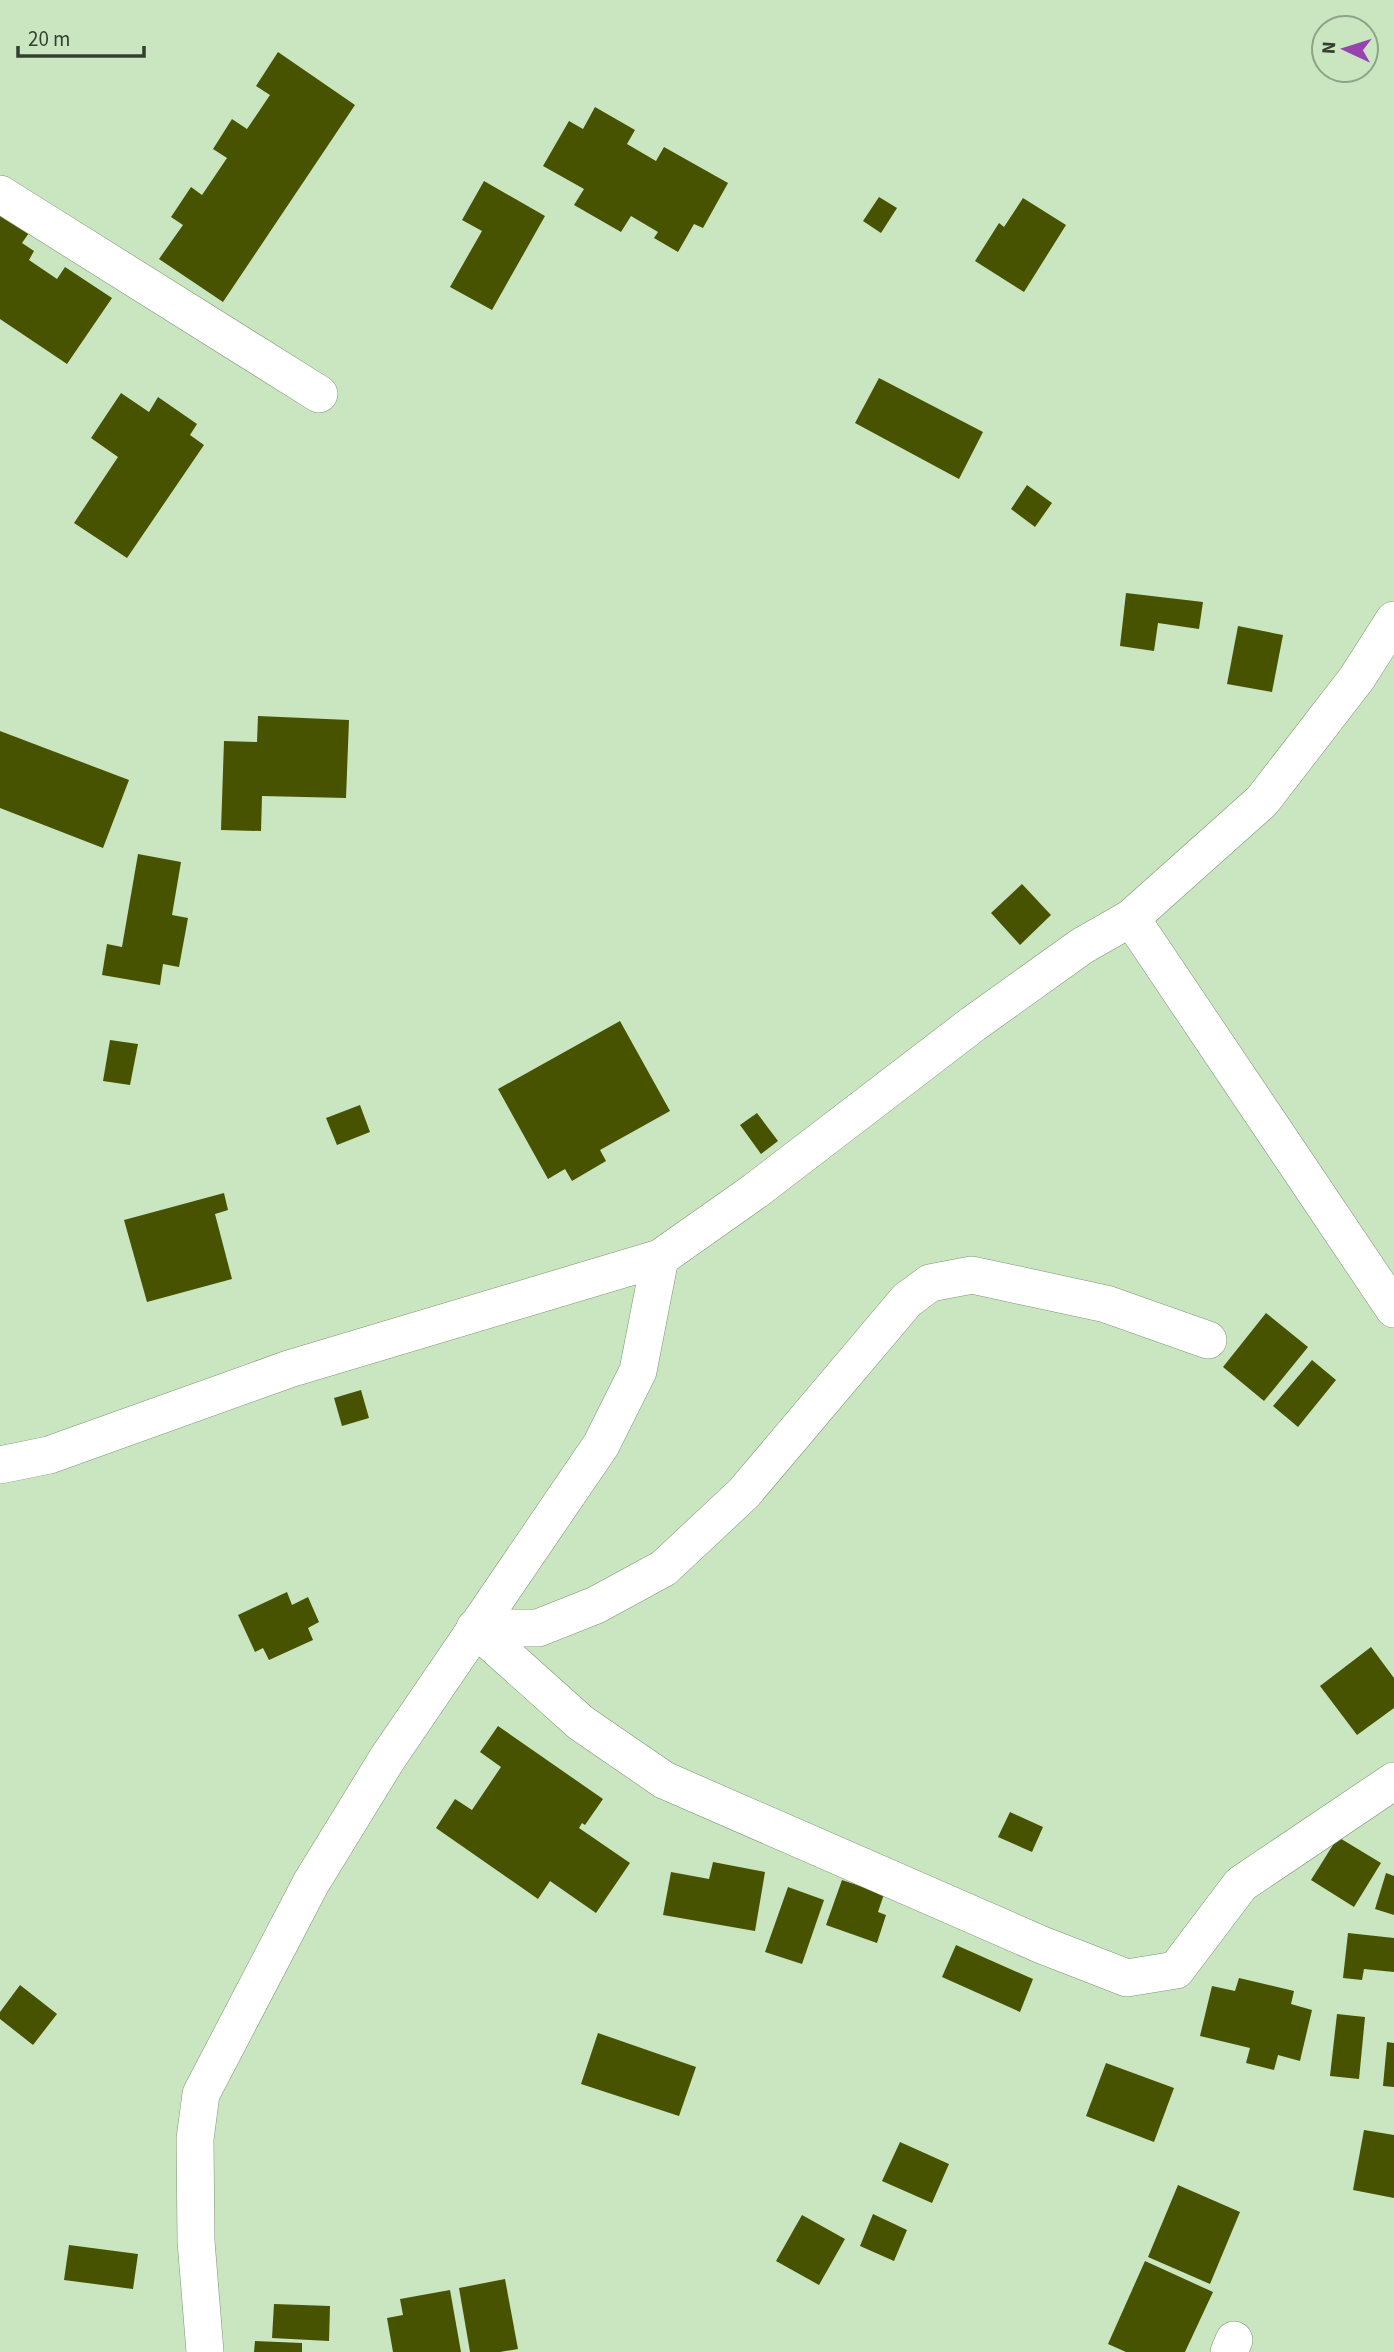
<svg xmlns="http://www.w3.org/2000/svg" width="1394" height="2352" viewBox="0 0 1394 2352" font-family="'Source Sans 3',sans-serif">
	<rect width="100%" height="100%" fill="#cae6c1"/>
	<!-- building -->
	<g fill="#485300">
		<polygon points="278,52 355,105 223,302 159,259 183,225 171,217 191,187 202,195 227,158 213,149 232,119 247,129 270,95 256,86"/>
		<polygon points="595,107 635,130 627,144 656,161 664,147 728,183 703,228 694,224 678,252 654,238 658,232 631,216 621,232 574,205 584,189 543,166 569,121 583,129"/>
		<polygon points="484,181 545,216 492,310 450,287 482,231 462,220"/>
		<polygon points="879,197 897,208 881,233 863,221"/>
		<polygon points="1023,198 1066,225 1024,292 975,261 999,223 1004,227"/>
		<polygon points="0,204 33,227 22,243 34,251 29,260 57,279 65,267 112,298 67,364 0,319"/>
		<polygon points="879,378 983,432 959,479 855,423"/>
		<polygon points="121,393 149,412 158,397 197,424 190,435 204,445 127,558 74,523 118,457 91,438"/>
		<polygon points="1027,485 1052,503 1035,527 1011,509"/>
		<polygon points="1126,593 1203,602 1199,629 1158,623 1154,651 1120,646"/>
		<polygon points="1238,626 1283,635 1272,692 1227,684"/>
		<polygon points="258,716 349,720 346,798 262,796 261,831 221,830 224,741 257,742"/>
		<polygon points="0,731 129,780 103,848 0,808"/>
		<polygon points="138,854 181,862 172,915 188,918 179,967 163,964 160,985 102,975 107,944 122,947"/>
		<polygon points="1022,884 1051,915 1020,945 991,913"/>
		<polygon points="620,1021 670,1111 600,1150 606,1161 572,1181 565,1169 548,1179 498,1089"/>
		<polygon points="110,1040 138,1044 130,1085 103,1081"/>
		<polygon points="360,1105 370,1132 337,1145 326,1118"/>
		<polygon points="757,1113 778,1141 761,1154 740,1125"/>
		<polygon points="224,1193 228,1210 215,1214 232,1279 147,1302 124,1220"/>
		<polygon points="1266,1313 1308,1347 1264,1401 1223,1367"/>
		<polygon points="1312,1360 1336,1380 1298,1427 1273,1406"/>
		<polygon points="361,1390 369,1418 342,1426 334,1398"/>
		<polygon points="287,1592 292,1605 308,1597 319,1622 308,1628 313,1640 269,1660 263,1648 255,1652 238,1615"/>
		<polygon points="1371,1647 1394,1678 1394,1708 1357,1735 1320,1686"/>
		<polygon points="498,1726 603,1799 585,1825 582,1823 579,1828 630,1863 596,1913 550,1881 538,1899 436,1828 455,1799 472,1810 501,1767 480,1752"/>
		<polygon points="1010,1812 1043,1827 1032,1852 998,1837"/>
		<polygon points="1338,1837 1381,1863 1354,1907 1311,1880"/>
		<polygon points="713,1862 765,1872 755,1931 663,1915 671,1872 709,1879"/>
		<polygon points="1386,1873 1394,1876 1394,1915 1375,1909"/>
		<polygon points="842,1880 884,1894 878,1912 886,1915 877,1943 826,1925"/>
		<polygon points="788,1887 824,1900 802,1964 765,1952"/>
		<polygon points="1348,1933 1394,1938 1394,1972 1364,1969 1362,1980 1343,1978"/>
		<polygon points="956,1945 1033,1979 1020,2012 942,1977"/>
		<polygon points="1239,1978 1294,1991 1291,2004 1312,2010 1300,2061 1278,2055 1274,2070 1246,2063 1250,2048 1200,2036 1212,1986 1235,1991"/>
		<polygon points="20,1985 57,2014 33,2045 0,2019 0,2012"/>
		<polygon points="1337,2014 1365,2017 1359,2079 1330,2076"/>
		<polygon points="598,2033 696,2067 679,2116 581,2084"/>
		<polygon points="1387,2042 1394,2043 1394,2087 1383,2086"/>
		<polygon points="1106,2063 1174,2088 1154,2142 1086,2116"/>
		<polygon points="1364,2130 1394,2135 1394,2198 1353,2190"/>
		<polygon points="900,2142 949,2164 932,2203 882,2181"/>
		<polygon points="1178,2185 1240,2212 1210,2284 1148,2257"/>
		<polygon points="873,2214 907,2230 894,2261 860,2246"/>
		<polygon points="802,2215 845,2239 819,2285 776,2261"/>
		<polygon points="69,2245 138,2254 133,2289 64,2280"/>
		<polygon points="1145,2261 1213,2292 1185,2352 1126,2352 1108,2344"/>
		<polygon points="505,2279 518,2349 500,2352 470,2352 459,2288"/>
		<polygon points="450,2290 461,2352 393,2352 387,2318 403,2315 400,2299"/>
		<polygon points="274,2304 330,2306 329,2341 272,2338"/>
		<polygon points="255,2341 302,2343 302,2352 254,2352"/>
	</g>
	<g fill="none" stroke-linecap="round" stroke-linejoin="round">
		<!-- street casing -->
		<g stroke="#7b9573" stroke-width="38">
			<g id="street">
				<polyline points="0,194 319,394"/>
				<polyline points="1131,918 1394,1309"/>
				<polyline points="0,1465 49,1455 289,1369 660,1258 755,1191 973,1024 1082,946 1131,918 1262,801 1357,678 1394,620"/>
				<polyline points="475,1628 581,1723 664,1780 1042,1945 1127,1978 1176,1970 1241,1884 1394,1781"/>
				<polyline points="475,1628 538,1628 596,1605 664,1568 744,1493 907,1300 930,1283 972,1275 1106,1304 1208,1340"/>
				<polyline points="205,2352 196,2241 195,2139 201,2094 311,1883 387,1759 601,1445 638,1371 660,1258"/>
				<polyline points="1229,2352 1234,2340"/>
			</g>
		</g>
		<!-- street -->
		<use href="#street" stroke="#fff" stroke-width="37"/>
	</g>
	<!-- north arrow -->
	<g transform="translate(1345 49) rotate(274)"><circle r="33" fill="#cae6c1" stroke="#8ea387" stroke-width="2"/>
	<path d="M0-5L12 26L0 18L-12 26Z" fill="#9943b0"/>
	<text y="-10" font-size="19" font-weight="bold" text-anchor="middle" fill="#343f30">N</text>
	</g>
	<!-- scale -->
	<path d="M18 46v10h126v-10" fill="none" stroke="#343f30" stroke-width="3.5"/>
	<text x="28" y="46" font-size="21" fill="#343f30" stroke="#cae6c1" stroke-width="5" paint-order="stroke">20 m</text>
</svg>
